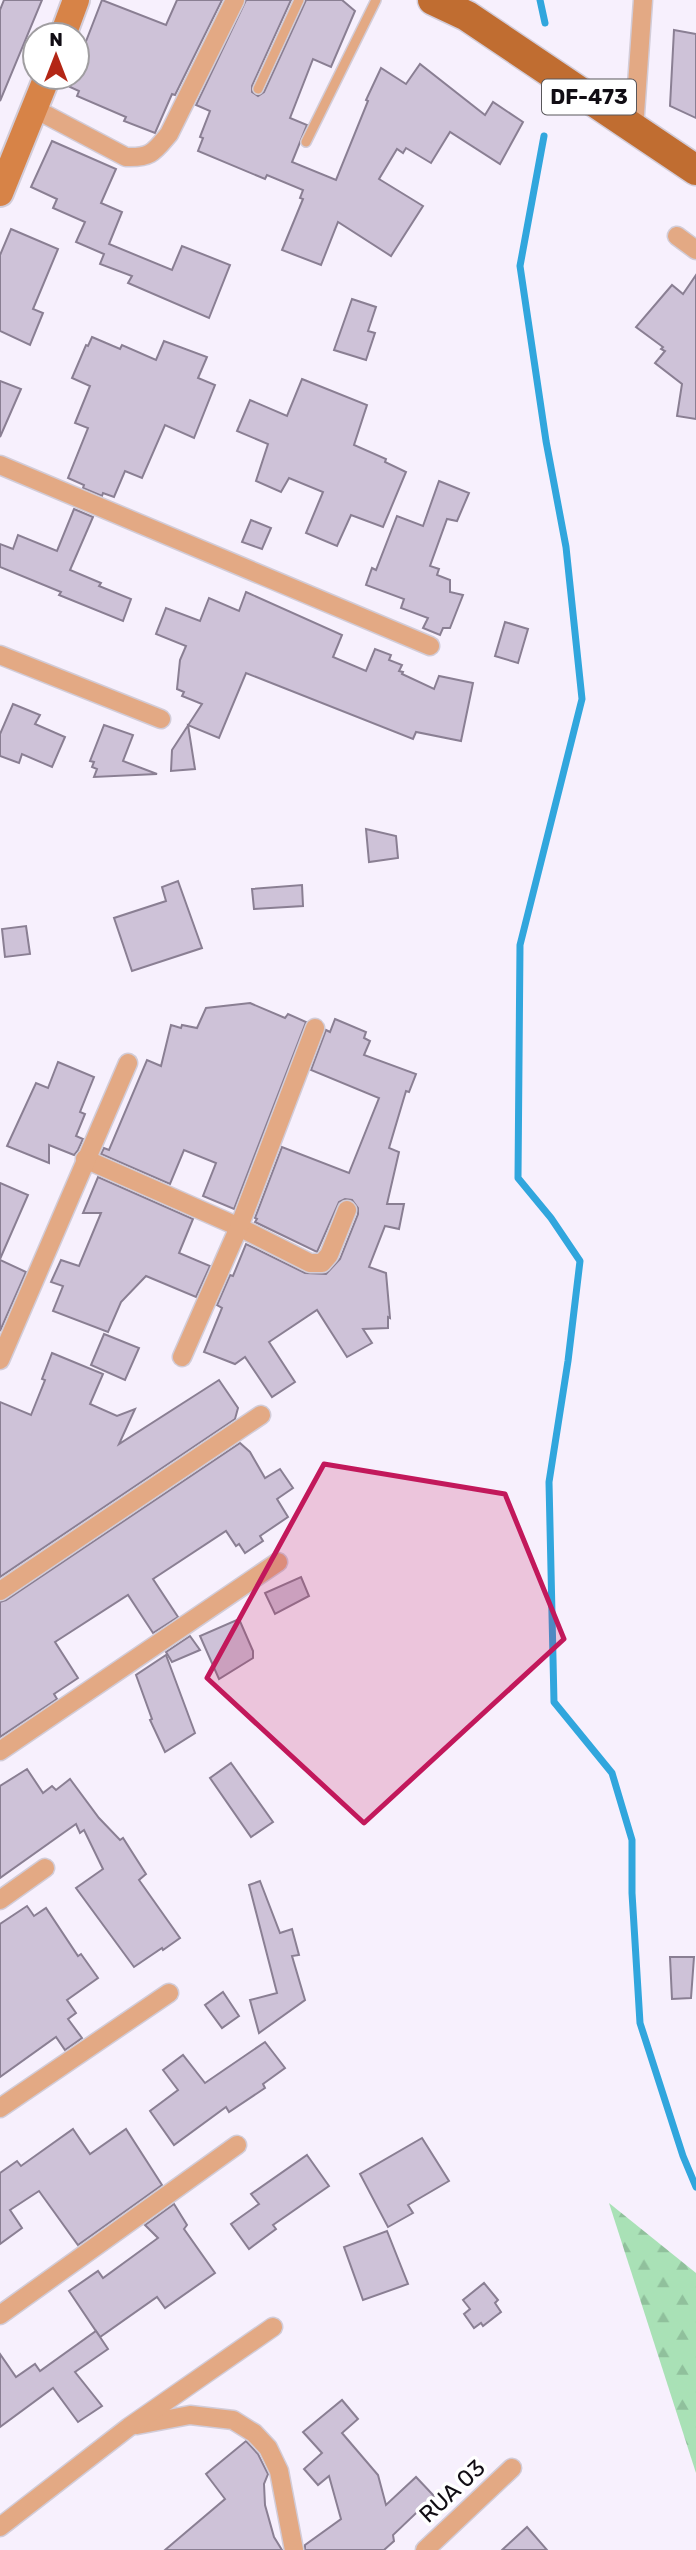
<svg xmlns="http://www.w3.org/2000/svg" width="696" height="2550" viewBox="0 0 696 2550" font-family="Rubik,sans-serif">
	<defs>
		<pattern id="forest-firs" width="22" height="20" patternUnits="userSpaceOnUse" patternTransform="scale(1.75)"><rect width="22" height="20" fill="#a9e1b6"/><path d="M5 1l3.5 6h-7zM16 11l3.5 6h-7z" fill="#90c09c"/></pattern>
	</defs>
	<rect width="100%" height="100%" fill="#f7f0fd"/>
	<!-- forest -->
	<polygon fill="url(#forest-firs)" points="609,2203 696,2273 696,2473"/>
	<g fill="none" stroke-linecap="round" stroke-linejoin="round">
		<!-- stream -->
		<g stroke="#31a6dd" stroke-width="7">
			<polyline points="540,0 545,23"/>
			<polyline points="544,136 520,266 546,441 566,547 582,699 520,945 518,1178 551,1218 580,1261 568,1361 549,1482 554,1702 612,1773 632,1840 632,1893 640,2023 683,2156 696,2187"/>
		</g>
	</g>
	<!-- building -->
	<g fill="#cec2d8" stroke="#8a7f93" stroke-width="2">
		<polygon points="4,0 42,0 0,101 0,10"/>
		<polygon points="102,0 166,25 177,0 222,0 175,95 172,94 155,133 124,121 126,117 77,96 79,91 70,87 74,77 77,77 80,63 78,62"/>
		<polygon points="246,0 291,0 252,86 252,92 258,96 264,92 306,0 342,0 355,11 331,67 313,59 290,118 307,125 292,162 336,180 368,101 366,100 381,68 406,84 420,64 485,115 493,102 523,122 500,164 450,132 431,163 406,148 403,153 397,149 379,179 423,206 391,256 338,222 321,265 282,250 303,199 300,198 303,190 267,175 265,179 198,151 203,138 200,137 210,111 196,105"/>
		<polygon points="674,30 696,34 696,118 670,106"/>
		<polygon points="52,141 116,169 101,203 122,212 109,244 172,270 182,246 230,265 209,318 128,283 132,276 100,264 104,254 76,242 85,222 53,208 57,199 31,187"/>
		<polygon points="11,229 58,249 33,309 43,313 30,345 0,331 0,255"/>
		<polygon points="696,275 696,419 677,416 682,384 655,363 665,351 661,349 663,347 636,327 672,285 683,294"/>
		<polygon points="352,299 376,307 368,331 375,333 366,360 334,350"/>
		<polygon points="92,337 120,349 122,345 156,360 164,341 207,357 198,378 215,385 194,438 165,425 142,478 125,471 114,497 103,493 102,496 83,488 84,485 68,478 88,428 75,423 90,386 72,378 86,345 88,346"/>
		<polygon points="302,379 367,405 354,445 386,459 385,462 406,472 383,527 351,515 337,546 306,533 323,492 289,478 281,492 256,481 268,444 237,431 250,400 287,416"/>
		<polygon points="0,381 21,389 0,437"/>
		<polygon points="439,481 469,493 457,521 447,519 430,566 439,569 437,575 450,580 450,592 463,595 450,628 443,628 440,635 423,628 428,618 401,608 404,599 366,585 372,568 376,570 397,516 423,526"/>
		<polygon points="74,509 93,517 70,570 101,583 99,586 131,599 123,621 59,595 61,592 0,567 0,544 13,549 18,535 57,551"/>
		<polygon points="251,520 271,528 262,549 242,542"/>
		<polygon points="246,592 342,635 333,657 366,671 375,649 391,655 389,660 402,665 399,671 403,672 402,674 434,689 439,676 473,683 461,741 416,732 413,739 246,673 219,738 188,725 195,769 171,771 172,750 202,704 182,696 184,692 177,689 180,660 186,646 156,634 166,608 200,621 209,598 239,611"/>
		<polygon points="505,622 528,629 518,663 495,656"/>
		<polygon points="13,704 40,715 35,724 65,737 52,767 22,754 19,763 0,756 0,734"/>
		<polygon points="104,725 133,735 123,761 157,774 94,777 97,769 92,767 94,762 90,761"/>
		<polygon points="366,829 396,836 398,858 369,862"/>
		<polygon points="178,881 202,948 132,971 114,918 166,901 162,887"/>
		<polygon points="302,885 303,906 254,909 252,889"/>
		<polygon points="26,926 30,954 5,957 2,929"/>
		<polygon points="250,1003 285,1018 288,1014 306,1022 234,1209 203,1196 216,1163 184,1150 170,1184 101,1154 104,1148 109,1150 147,1060 161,1066 171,1025 181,1028 182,1025 197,1028 206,1008"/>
		<polygon points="335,1019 366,1032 364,1038 370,1041 364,1055 416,1074 409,1092 406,1091 389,1148 399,1152 387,1204 404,1204 399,1229 385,1226 369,1267 386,1273 390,1318 388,1317 388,1328 363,1329 372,1343 347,1357 317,1310 269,1342 295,1382 272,1397 245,1357 235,1364 204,1352 222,1308 217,1305 230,1275 233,1276 246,1244 305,1273 326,1274 340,1259 358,1214 358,1208 352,1200 345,1199 339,1202 317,1252 255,1222 257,1219 255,1218 282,1147 349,1173 379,1098 311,1070 326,1030 330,1032"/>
		<polygon points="58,1062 94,1077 80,1112 85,1114 76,1136 83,1139 78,1150 74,1155 49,1145 49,1163 7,1146 36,1083 48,1088"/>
		<polygon points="98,1177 193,1219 179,1253 210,1266 196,1297 146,1276 121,1302 108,1332 53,1311 63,1286 51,1282 61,1260 79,1266 101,1213 83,1213"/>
		<polygon points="0,1183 28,1195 0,1259"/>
		<polygon points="0,1260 26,1272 0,1331"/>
		<polygon points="104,1334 139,1348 125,1380 91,1365"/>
		<polygon points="52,1353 103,1374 90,1404 117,1416 135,1409 119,1444 219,1380 238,1408 235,1419 0,1577 0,1402 31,1415 45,1380 42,1379"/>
		<polygon points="240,1443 250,1452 265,1478 280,1469 293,1488 277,1499 288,1517 260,1536 263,1541 245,1553 239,1544 236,1546 226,1531 153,1579 178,1617 153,1633 128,1595 55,1642 78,1678 54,1694 57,1699 0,1737 0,1602 6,1600"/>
		<polygon points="301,1577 309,1596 275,1614 265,1593"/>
		<polygon points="239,1619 253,1651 253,1658 219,1679 200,1636"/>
		<polygon points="190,1636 200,1650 172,1662 166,1652"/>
		<polygon points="166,1655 195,1733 165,1752 150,1720 152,1719 136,1675"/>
		<polygon points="231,1763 273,1822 251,1837 210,1778"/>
		<polygon points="27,1769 43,1793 52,1786 56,1790 70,1779 99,1818 120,1840 123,1838 146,1874 139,1880 180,1938 163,1950 162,1948 134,1967 76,1888 103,1869 84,1830 80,1833 76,1824 0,1878 0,1786"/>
		<polygon points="260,1881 280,1933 292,1929 299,1955 292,1956 305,2000 259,2033 250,2000 277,1993 249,1885"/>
		<polygon points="27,1906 34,1916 46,1908 78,1956 81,1954 98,1978 67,2000 76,2013 68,2019 82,2038 65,2050 56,2037 0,2077 0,1924"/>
		<polygon points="670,1957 694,1957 691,1998 672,1999"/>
		<polygon points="223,1992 239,2016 222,2028 205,2005"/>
		<polygon points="265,2042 285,2068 263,2084 265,2088 229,2112 226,2107 174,2145 150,2111 178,2090 163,2070 183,2055 205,2083"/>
		<polygon points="73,2129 90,2154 126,2129 162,2185 78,2245 39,2191 10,2210 22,2228 0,2244 0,2173 17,2161 21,2166"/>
		<polygon points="422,2138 449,2181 408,2205 413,2213 388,2227 360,2174"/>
		<polygon points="307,2155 329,2186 273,2225 276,2229 249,2249 231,2224 259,2204 251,2194"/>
		<polygon points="174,2204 187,2225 184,2229 215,2273 165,2308 157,2297 100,2337 69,2291 98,2271 103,2278 158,2238 145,2225"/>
		<polygon points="387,2231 408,2284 363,2300 344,2247"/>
		<polygon points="484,2283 498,2300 495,2303 501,2312 483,2326 481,2323 474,2328 464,2314 470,2309 463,2300"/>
		<polygon points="96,2331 108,2349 75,2372 102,2406 78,2422 53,2388 0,2427 0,2354 16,2377 35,2364 40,2371"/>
		<polygon points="342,2400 358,2419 342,2433 378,2475 386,2505 416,2477 434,2496 393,2535 394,2541 384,2550 305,2550 305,2545 341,2519 329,2476 318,2485 304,2469 322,2453 303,2432"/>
		<polygon points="246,2441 258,2454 268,2474 264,2484 265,2505 274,2537 282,2550 165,2550 225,2499 206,2474"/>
		<polygon points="527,2527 547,2550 502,2550"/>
	</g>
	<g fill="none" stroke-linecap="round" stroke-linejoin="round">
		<!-- lane casing -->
		<g stroke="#d2ccd8" stroke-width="12">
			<g id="lane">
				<polyline points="258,89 299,0"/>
				<polyline points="306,142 376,0"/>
			</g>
		</g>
		<!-- street casing -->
		<g stroke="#d2ccd8" stroke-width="21">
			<g id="street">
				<path d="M35 109 126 157C151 158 154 152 169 134L235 0"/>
				<polyline points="634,128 643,0"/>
				<polyline points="677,236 696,250"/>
				<polyline points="0,465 430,646"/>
				<polyline points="0,655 161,719"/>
				<polyline points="85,1159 239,1227 310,1263 322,1263 329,1255 347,1210"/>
				<polyline points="182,1357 239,1227 315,1028"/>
				<polyline points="0,1360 128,1063"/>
				<polyline points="0,1591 261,1415"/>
				<polyline points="0,1751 278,1562"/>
				<polyline points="0,1900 45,1868"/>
				<polyline points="0,2108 169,1993"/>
				<polyline points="0,2315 237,2145"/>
				<polyline points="137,2425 190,2415 233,2420 254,2433 268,2448 279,2471 294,2550"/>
				<polyline points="0,2527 129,2427 273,2327"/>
				<polyline points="425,2550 512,2468"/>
			</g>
		</g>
		<!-- secondary casing -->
		<g stroke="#d2ccd8" stroke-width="30">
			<g id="secondary">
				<polyline points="63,35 76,0"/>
				<polyline points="0,193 47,77"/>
			</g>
		</g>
		<!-- primary casing -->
		<g stroke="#d2ccd8" stroke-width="33">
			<polyline id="primary" points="433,0 467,16 696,170"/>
		</g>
		<!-- lane -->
		<use href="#lane" stroke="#e3a984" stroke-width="9"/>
		<!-- street -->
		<use href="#street" stroke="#e3a984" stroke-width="18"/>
		<!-- secondary -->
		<use href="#secondary" stroke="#d78347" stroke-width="26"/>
		<!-- primary -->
		<use href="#primary" stroke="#c06d31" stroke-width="30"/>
	</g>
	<!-- marked area -->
	<path fill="#c2185b" fill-opacity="0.2" stroke="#c2185b" stroke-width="5" stroke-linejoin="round" d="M324 1464 505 1494 564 1639 364 1823 207 1678Z"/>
	<g text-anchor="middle" stroke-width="7" stroke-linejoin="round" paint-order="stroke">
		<!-- shield labels -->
		<rect fill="#fff" stroke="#58565a" stroke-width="2" x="542" y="79.5" width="94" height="35" rx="5"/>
		<g font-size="21" font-weight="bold" fill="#110d14">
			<text x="589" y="104">DF-473</text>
		</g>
		<!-- street labels -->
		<g font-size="23" fill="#110d14" stroke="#fff">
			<text transform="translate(452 2491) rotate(-43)" y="8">RUA 03</text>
		</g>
	</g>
	<!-- north arrow -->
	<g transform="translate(56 56)"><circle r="33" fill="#ffffff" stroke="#a09ea1" stroke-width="2"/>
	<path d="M0-5L12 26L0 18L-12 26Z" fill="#b32615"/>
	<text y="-10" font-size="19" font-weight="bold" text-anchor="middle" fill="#110d14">N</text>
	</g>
</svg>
